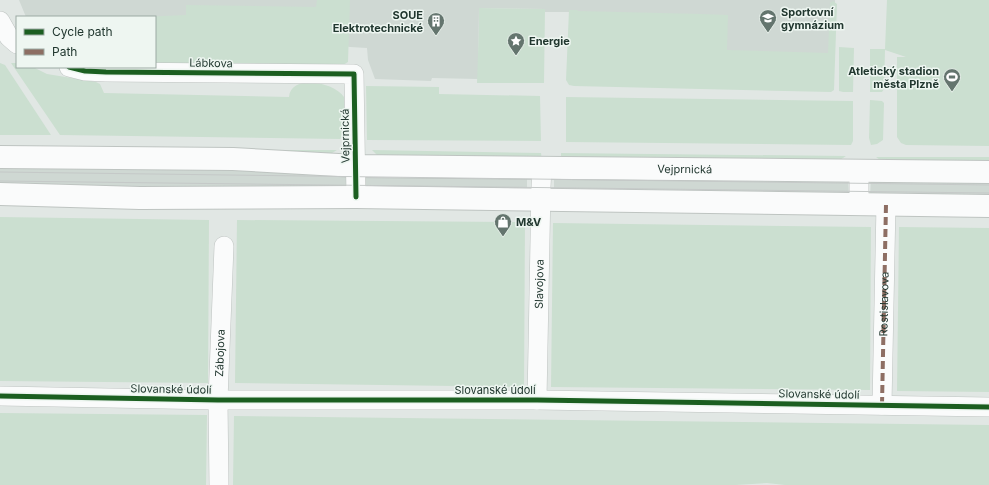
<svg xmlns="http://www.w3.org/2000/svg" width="989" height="485" viewBox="0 0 989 485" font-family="Inter,sans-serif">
	<rect width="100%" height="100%" fill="#e1e7e4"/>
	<!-- built -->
	<g fill="#cfd8d3">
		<polygon points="19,0 835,0 832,57 702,53 577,11 577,10 570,10 569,12 545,12 545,9 479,8 478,79 432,78 431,81 375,79 368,60 367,48 350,47 155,17 26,17"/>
		<polygon points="0,165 347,171 347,190 0,187"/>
		<polygon points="365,171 527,173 527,193 365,191"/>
		<polygon points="554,174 848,177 849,197 554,193"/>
		<polygon points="871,177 989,177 989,200 870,198"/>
	</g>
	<!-- green -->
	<g fill="#cbdfd0">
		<polygon points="317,0 350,0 348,62 343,65 155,64 155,17 142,17 186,15 186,5 316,7"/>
		<polygon points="887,0 989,0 989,146 906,145 901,143 897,137 897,57 906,57 885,50 884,89 882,92 870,92 870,49 885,49"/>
		<polygon points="833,1 837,4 834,90 831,92 574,86 569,85 566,80 569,10 577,10 578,11 701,14 728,15 727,50 828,53 830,3"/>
		<polygon points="479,8 545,9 544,83 477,83 479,26"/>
		<polygon points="839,47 854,48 853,92 843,92 839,91"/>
		<polygon points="0,63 5,65 51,135 0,135"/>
		<path d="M11 63H17V67H33L47 74 96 82 100 84 104 93 289 97C291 74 334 82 344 97V135L340 139 60 135Z"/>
		<polygon points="366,86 439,87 439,94 540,96 541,141 367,140"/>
		<polygon points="566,97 853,101 853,141 851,145 566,142"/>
		<polygon points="870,100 882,101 884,103 883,140 877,144 871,145 869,138"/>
		<polygon points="243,150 337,150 332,153 324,155"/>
		<polygon points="372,150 541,153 542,162 379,157"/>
		<polygon points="561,153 846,156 837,162 561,162"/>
		<polygon points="876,157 989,157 989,167 883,162"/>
		<polygon points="0,217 209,220 208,383 0,381"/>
		<polygon points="237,220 525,222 524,387 235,383"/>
		<polygon points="553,223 871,227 870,390 551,387"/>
		<polygon points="899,227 989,228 989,392 897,391"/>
		<polygon points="0,413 207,415 206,485 0,485"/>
		<polygon points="234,416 989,425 989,485 785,485 767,483 736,485 233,485"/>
	</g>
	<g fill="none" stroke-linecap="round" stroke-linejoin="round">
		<!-- street casing -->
		<g stroke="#bec3c1" stroke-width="20">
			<g id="street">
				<polyline points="0,21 9,37 17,44"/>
				<polyline points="69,67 85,71 106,72 354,74 356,197"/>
				<polyline points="859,204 859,172"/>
				<polyline points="0,396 218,400 537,400 989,407"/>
				<path id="s1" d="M537 400 541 187 542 168"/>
				<path id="s2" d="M882 405 886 204"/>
				<path id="s3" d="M219 485 218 400 224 246"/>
			</g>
		</g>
		<!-- secondary casing -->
		<g stroke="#bec4c1" stroke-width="24">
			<g id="secondary">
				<path id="s4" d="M0 157 233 159 356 166 989 172"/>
				<polyline points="0,194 140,198 356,197 989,206"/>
			</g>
		</g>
		<!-- street -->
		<use href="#street" stroke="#fafbfb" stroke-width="19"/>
		<!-- secondary -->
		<use href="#secondary" stroke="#fafbfb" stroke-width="22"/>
		<!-- tram -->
		<g stroke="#c5c9c8" stroke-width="1">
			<polyline points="0,172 989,185"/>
			<polyline points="0,181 989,193"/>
		</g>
		<!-- quiet -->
		<polyline stroke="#8d6e63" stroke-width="4" stroke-dasharray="8 4" stroke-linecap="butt" points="882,405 886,204"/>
		<!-- cycleway casing -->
		<g stroke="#eef6f1" stroke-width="8">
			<g id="cycleway">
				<polyline points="69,67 85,71 106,72 354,74 356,197"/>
				<polyline points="0,396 218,400 537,400 989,407"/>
			</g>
		</g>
		<!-- cycleway -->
		<use href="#cycleway" stroke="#1b5e20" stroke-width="5"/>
	</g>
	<!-- icons -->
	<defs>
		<g id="school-pin" transform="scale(0.9)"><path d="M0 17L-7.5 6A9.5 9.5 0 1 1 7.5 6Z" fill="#64756e" stroke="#eef6f1"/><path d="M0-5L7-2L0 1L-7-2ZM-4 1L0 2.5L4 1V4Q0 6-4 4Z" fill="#fff"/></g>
		<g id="building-pin" transform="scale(0.9)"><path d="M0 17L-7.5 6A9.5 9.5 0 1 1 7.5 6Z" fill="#64756e" stroke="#eef6f1"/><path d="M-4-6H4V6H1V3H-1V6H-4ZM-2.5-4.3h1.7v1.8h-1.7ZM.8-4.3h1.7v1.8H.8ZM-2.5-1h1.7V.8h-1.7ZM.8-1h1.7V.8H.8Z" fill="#fff"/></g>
		<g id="sight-pin" transform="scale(0.9)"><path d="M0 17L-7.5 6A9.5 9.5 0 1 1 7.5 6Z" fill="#64756e" stroke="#eef6f1"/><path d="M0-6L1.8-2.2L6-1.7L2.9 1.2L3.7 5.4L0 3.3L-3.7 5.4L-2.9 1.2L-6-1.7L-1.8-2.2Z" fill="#fff"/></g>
		<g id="stadium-pin" transform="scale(0.9)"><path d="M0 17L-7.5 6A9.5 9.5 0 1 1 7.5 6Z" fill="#64756e" stroke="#eef6f1"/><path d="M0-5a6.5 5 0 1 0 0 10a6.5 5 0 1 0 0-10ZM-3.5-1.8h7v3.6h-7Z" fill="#fff"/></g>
		<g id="shop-pin" transform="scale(0.9)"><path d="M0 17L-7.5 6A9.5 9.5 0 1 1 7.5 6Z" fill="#64756e" stroke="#eef6f1"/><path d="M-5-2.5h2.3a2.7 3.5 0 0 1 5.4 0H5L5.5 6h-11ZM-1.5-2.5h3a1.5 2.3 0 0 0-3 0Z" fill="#fff"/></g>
	</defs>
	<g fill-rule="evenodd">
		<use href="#school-pin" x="768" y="18"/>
		<use href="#building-pin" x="436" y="21"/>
		<use href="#sight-pin" x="516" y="41"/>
		<use href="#stadium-pin" x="952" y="77"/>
		<use href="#shop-pin" x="503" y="222"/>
	</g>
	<g text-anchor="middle" stroke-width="3" stroke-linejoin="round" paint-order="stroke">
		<!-- poi labels -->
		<g font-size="11" font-weight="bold" fill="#21372f" stroke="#eef6f1" text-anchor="start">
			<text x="781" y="16">Sportovní<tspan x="781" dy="13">gymnázium</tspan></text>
			<text x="423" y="19" text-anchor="end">SOUE<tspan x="423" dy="13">Elektrotechnické</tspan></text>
			<text x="529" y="45">Energie</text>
			<text x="939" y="75" text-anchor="end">Atletický stadion<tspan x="939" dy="13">města Plzně</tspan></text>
			<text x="516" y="226">M&amp;V</text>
		</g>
		<!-- street labels -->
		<g font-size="11" fill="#21372f" stroke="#eef6f1">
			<text transform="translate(211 63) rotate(1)" y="4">Lábkova</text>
			<text transform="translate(345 136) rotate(-91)" y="4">Vejprnická</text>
			<text dy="4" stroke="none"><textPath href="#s4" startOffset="685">Vejprnická</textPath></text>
			<text dy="4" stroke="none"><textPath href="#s1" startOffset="116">Slavojova</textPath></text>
			<text dy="4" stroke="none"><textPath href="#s2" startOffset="101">Rostislavova</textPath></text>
			<text dy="4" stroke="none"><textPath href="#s3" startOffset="132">Zábojova</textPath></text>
			<text transform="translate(171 389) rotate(1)" y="4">Slovanské údolí</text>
			<text x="495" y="394">Slovanské údolí</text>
			<text transform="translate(819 394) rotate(1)" y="4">Slovanské údolí</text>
		</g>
	</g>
	<!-- legend -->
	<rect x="16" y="16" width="140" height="52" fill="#eef6f1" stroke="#9caaa3"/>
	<rect x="24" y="29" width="20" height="6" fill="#1b5e20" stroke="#9caaa3"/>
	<text x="52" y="36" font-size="12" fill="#21372f">Cycle path</text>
	<rect x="24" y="49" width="20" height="6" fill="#8d6e63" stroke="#9caaa3"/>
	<text x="52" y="56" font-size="12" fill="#21372f">Path</text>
</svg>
